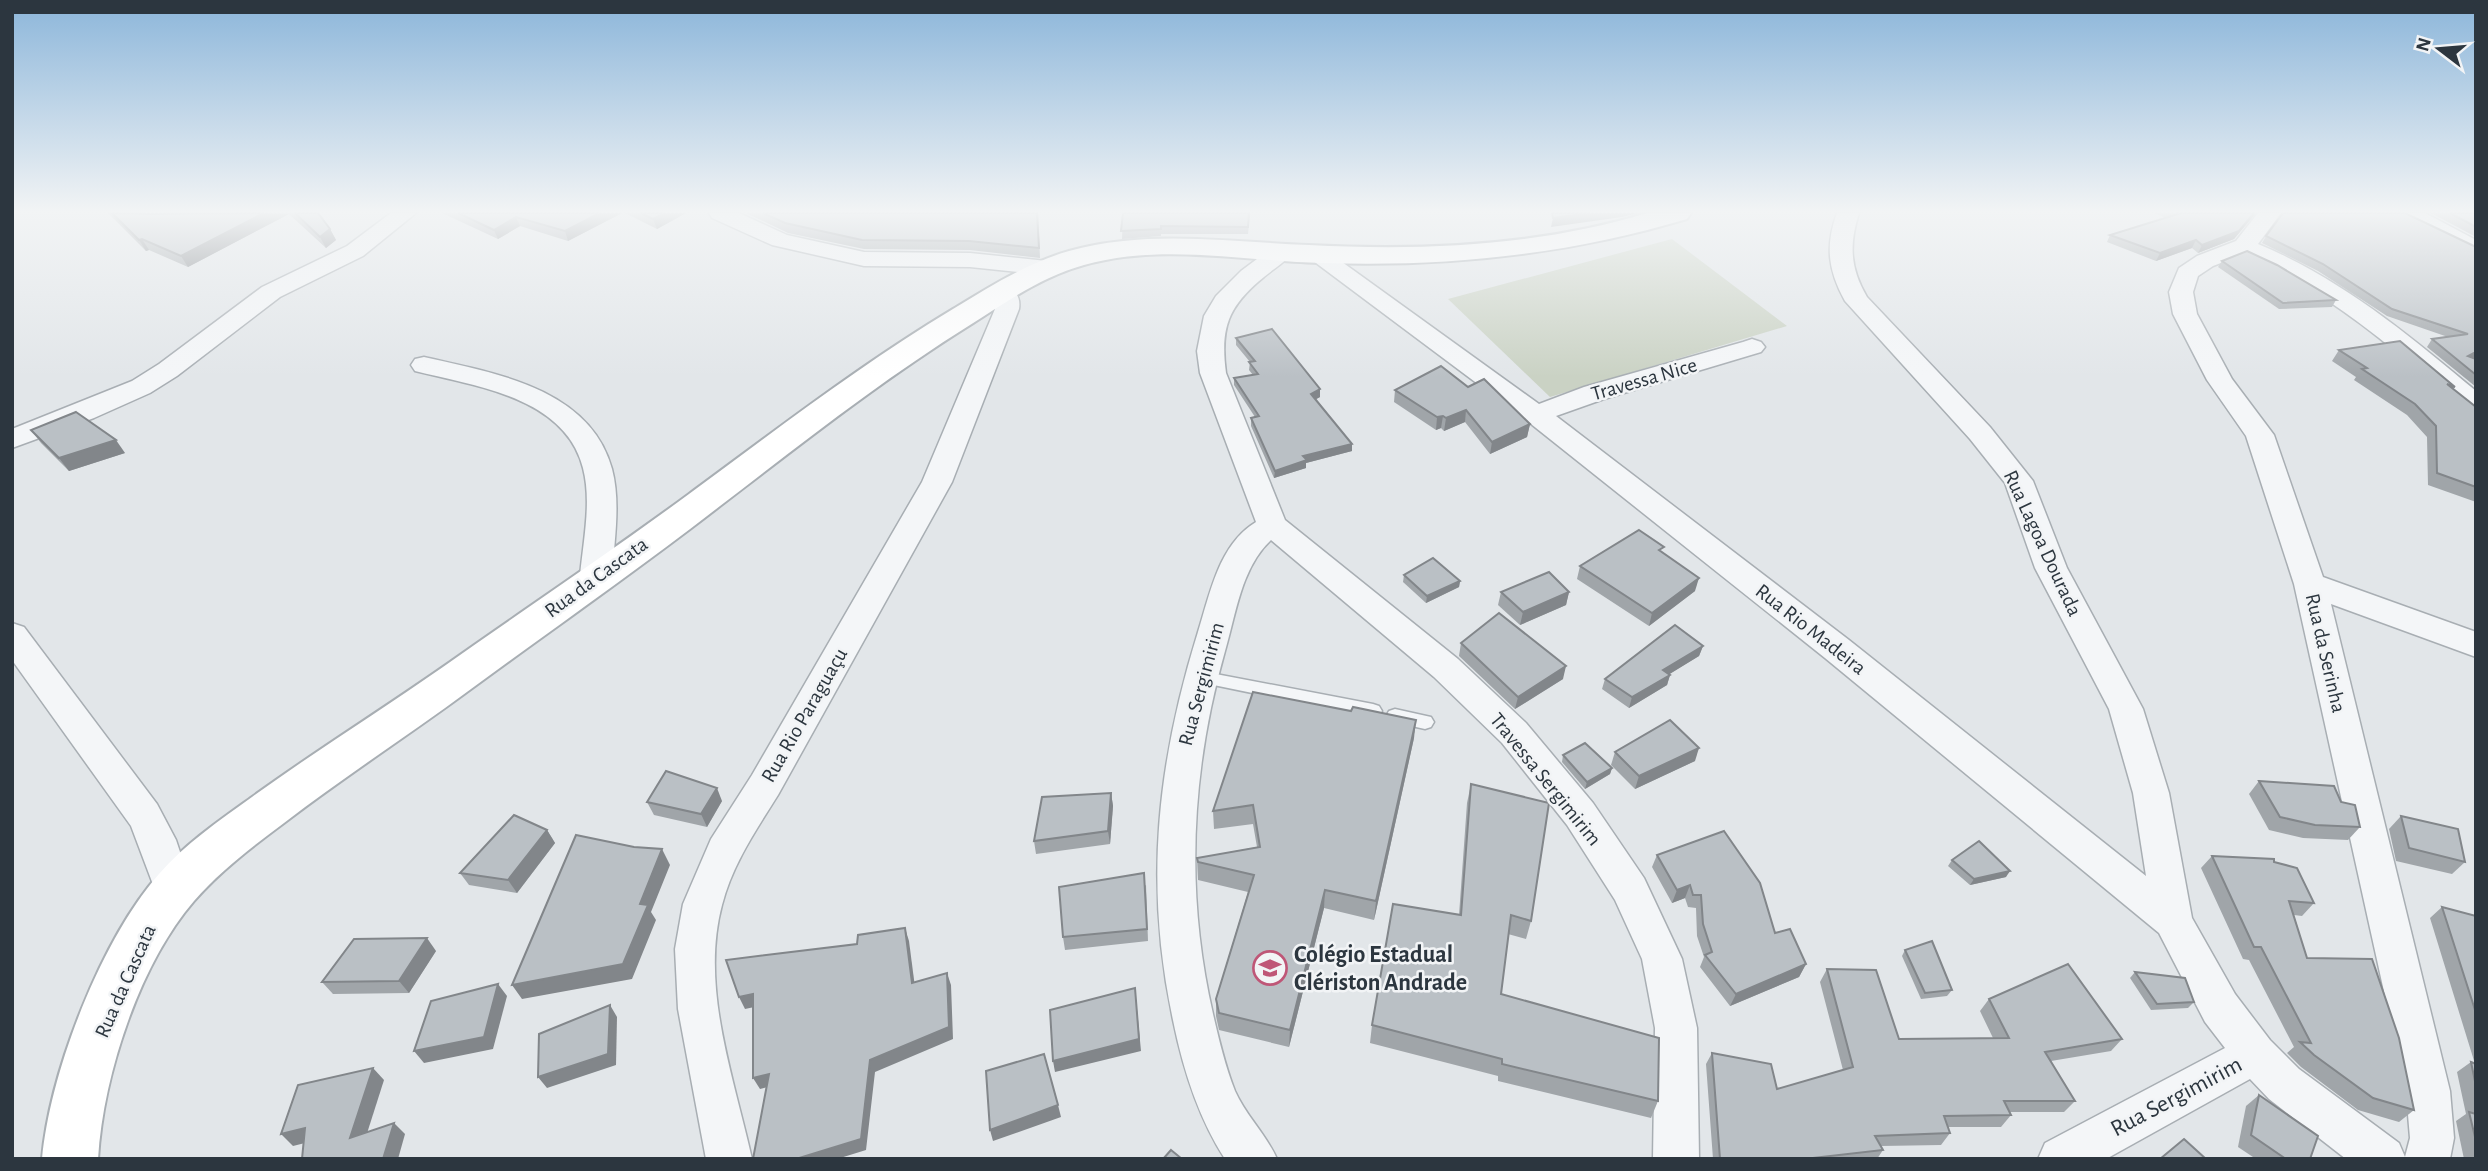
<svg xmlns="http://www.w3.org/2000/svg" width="2488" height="1171" viewBox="0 0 2488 1171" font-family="'Alegreya Sans',sans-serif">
	<rect width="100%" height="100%" fill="#e2e6e9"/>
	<!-- green -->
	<polygon fill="#cad2c4" points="1672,239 1787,326 1550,397 1448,299"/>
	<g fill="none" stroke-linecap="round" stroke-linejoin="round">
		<!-- lane casing -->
		<g stroke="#a8aeb3" stroke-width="3">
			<g id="lane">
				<polygon points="1200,671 1373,704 1379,706 1382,711 1379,716 1373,718 1194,681 1192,677 1194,673"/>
				<polygon points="1395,709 1431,717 1434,722 1431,727 1425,729 1389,721 1386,716 1389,711"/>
			</g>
		</g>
		<!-- street casing -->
		<g stroke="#a8aeb3" stroke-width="3">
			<g id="street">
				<polygon points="391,213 416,213 363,256 280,297 177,376 150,393 94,418 12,448 12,429 132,381 159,364 262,287 347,246"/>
				<polygon points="709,213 739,213 787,235 864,252 970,253 1047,261 1055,263 1059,268 1055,273 1047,275 970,267 864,266 772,245 712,218"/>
				<path d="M1837 213H1859C1849 245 1850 268 1867 297L1990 427 2033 481 2067 568 2143 709 2169 793 2192 918 2235 994 2270 1040 2299 1069 2399 1143 2405 1157 2410 1138 2406 1091 2294 584 2246 436 2207 380 2173 314 2169 292 2179 268 2197 256 2236 241 2258 213H2281L2258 244C2340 278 2408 334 2476 391V413L2466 411C2397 351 2328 291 2244 254L2213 266 2198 276 2193 292 2197 314 2232 379 2274 435 2323 577 2476 632V657L2331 604 2450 1091 2454 1138 2450 1159H2346L2269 1099 2250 1079 2106 1159H2038L2045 1143 2225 1048 2205 1022 2159 933 1825 658 1526 420 1304 254 1308 249H1324L1539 404 1584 387 1743 342 1752 339 1761 342 1765 347 1761 352 1604 399 1556 416 1849 640 2146 876 2133 793 2109 709 2035 568 2005 483 1970 439 1845 301C1828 270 1825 246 1837 213Z"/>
				<polygon points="2397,213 2425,213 2476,240 2476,256 2400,218"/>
				<path d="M1281 245 1289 247 1293 252C1286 262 1273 269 1264 277 1228 306 1220 328 1226 373L1285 520 1458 659 1526 723 1593 803 1644 878 1682 959 1697 1028 1699 1159H1653L1655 1028 1642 959 1615 900 1567 825 1502 743 1434 677 1271 540C1241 568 1236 614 1225 651 1191 771 1185 893 1213 1014 1219 1040 1225 1066 1235 1091 1246 1116 1266 1134 1277 1159H1225C1198 1117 1183 1069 1173 1020 1144 884 1157 764 1198 632 1210 594 1219 544 1256 522L1200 373 1197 351 1204 316 1216 296 1241 271 1273 247Z"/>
				<path d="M1002 286C1015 289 1021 296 1019 309L952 482 778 795C756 830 732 865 722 905 700 987 734 1078 752 1159H706L678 1009 675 949 683 904 711 839 752 775 922 482 995 309 996 300 990 293 993 288Z"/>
				<path d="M424 357C494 373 590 388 612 469 621 503 614 542 612 576L607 584 596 587 585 584 580 576C583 542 592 502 583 468 565 397 475 386 415 371L411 365 415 359Z"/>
				<polygon points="12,623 24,627 157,804 176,840 193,891 188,903 174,908 160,903 131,826 12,660"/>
			</g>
		</g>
		<!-- secondary casing -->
		<g stroke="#a8aeb3" stroke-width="4">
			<path id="secondary" d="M1647 213H1691L1687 219C1567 255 1447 267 1323 263 1244 261 1161 243 1084 265 1043 276 1006 302 970 325 882 380 802 443 720 506 639 569 554 628 471 689 409 735 345 776 284 823 253 846 220 871 194 901 139 965 103 1076 98 1159H42C50 1072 101 940 159 874 185 844 220 820 252 797 314 752 380 711 443 667 525 609 609 553 689 494 776 430 860 365 953 309 989 287 1027 263 1069 251 1148 229 1229 242 1309 245 1422 251 1539 246 1647 213Z"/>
		</g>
		<!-- lane -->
		<use href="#lane" fill="#f4f6f8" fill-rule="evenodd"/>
		<!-- street -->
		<use href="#street" fill="#f4f6f8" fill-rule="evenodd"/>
		<!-- secondary -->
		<use href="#secondary" fill="#fff" fill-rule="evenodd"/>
	</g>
	<!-- wall -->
	<g fill="#a0a5a9">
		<polygon points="108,213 318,213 330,229 336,240 326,248 289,214 188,267 149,250 146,251"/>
		<polygon points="442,213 622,213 568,241 520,226 498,239"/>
		<polygon points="625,213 686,213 657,229"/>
		<polygon points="746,213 1038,213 1040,258 970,250 864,249 788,233"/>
		<polygon points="1123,213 1250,213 1248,234 1161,234 1161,236 1122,239"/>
		<polygon points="2154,213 2256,213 2234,239 2198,253 2192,248 2156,261 2107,242 2110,235 2166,218"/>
		<polygon points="2431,213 2476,213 2476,237"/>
		<polygon points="2266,236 2476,247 2474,358 2476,359 2476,387 2427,347 2432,339 2448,337 2387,316 2318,271 2262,243"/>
		<polygon points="2222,261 2336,300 2332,307 2279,309 2218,267"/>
		<polygon points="1236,338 1320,397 1316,399 1352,444 1352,451 1306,463 1306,468 1274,478 1251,426 1251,418 1255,417 1234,385 1234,378 1253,375 1249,370 1250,362 1236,345"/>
		<polygon points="2339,350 2455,387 2453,389 2476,407 2476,502 2428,485 2427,437 2407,415 2354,380 2356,377 2332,361"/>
		<polygon points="1395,390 1530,424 1527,437 1490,454 1465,422 1444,431 1441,428 1436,430 1394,402"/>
		<polygon points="31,430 125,453 69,471 41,443"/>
		<polygon points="1662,552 1695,591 1649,626 1577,579 1580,566"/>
		<polygon points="1404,575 1460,581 1459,587 1426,603 1403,582"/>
		<polygon points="1501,592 1569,592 1566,605 1520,625 1498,605"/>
		<polygon points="1461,643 1563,679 1515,709 1459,656"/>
		<polygon points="1703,646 1699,656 1669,674 1670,675 1667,685 1629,708 1602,689 1605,679"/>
		<polygon points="1414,738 1374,920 1324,908 1289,1047 1219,1030 1216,1016 1216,999 1248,892 1198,880 1197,858 1257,847 1253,824 1214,829 1213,811"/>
		<polygon points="1615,752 1695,761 1635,789 1611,765"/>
		<polygon points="1563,755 1612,768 1610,774 1585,789 1562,762"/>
		<polygon points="2259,781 2341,802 2360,827 2348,840 2303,838 2269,830 2249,794"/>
		<polygon points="1471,784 1531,921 1526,939 1508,934 1501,994 1658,1101 1651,1118 1498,1081 1498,1076 1370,1043 1372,1025 1459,915 1467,803"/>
		<polygon points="1111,793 1113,806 1110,844 1036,854 1034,841"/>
		<polygon points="722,801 707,827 654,815 647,802"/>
		<polygon points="2401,816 2465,862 2452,874 2396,861 2389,829"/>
		<polygon points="547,830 555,843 517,893 469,885 460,873"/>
		<polygon points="1657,855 1775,933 1806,964 1799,977 1730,1006 1700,967 1704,957 1697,936 1696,908 1688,907 1685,898 1672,903 1652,867"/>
		<polygon points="2212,856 2274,862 2314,903 2302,916 2294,915 2307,958 2414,1110 2399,1122 2358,1110 2301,1067 2287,1053 2294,1047 2249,960 2243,959 2201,868"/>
		<polygon points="1952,860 2006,877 1970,885 1948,866"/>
		<polygon points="1146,885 1148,941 1065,950 1063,937"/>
		<polygon points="2442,907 2476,916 2476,1159 2464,1159 2456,1121 2466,1114 2457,1072 2471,1062 2475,1064 2430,918"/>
		<polygon points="1905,950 1952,990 1947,996 1921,999 1902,956"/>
		<polygon points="436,951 409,993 333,994 322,982"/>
		<polygon points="1827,969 1899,1039 1993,1038 1980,1011 1989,999 2122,1039 2111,1051 2051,1061 2075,1101 2064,1112 2009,1112 2011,1115 2001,1127 1948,1127 1950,1133 1941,1145 1881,1146 1883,1150 1877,1159 1713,1159 1706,1064 1712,1053 1777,1089 1843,1070 1820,982"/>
		<polygon points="2135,972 2194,1002 2188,1008 2151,1010 2130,978"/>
		<polygon points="2259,1095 2310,1159 2256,1159 2238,1147 2246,1106"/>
	</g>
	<!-- shaded-wall -->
	<g fill="#82868a">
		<polygon points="264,213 289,214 188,267 181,256"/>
		<polygon points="600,213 622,213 568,241 565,231"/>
		<polygon points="665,213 686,213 657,229 653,219"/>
		<polygon points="1590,213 1639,213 1622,217 1551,227 1553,218"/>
		<polygon points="2254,213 2256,213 2234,239 2198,253 2202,245"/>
		<polygon points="516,217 520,226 498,239 494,230"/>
		<polygon points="330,229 336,240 326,248 320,237"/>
		<polygon points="142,239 149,250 146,251 139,240"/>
		<polygon points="2196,240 2192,248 2156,261 2160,253"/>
		<polygon points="2476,352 2476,357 2462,364 2468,356"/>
		<polygon points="1320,389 1320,397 1311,402 1311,394"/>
		<polygon points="1466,410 1465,422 1444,431 1446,418"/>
		<polygon points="1443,416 1441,428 1436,430 1437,417"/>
		<polygon points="1530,424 1527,437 1490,454 1492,442"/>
		<polygon points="116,440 125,453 69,471 59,458"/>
		<polygon points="1352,444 1352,451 1306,463 1306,468 1274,478 1275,471 1303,456"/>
		<polygon points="1699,578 1695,591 1649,626 1652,613"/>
		<polygon points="1460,581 1459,587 1426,603 1427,596"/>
		<polygon points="1569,592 1566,605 1520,625 1523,612"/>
		<polygon points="1703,646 1699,656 1660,680 1663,670"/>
		<polygon points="1566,666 1563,679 1515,709 1518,697"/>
		<polygon points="1670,675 1667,685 1629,708 1632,697"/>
		<polygon points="1416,720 1414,738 1374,920 1376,901"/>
		<polygon points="1699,748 1695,761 1635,789 1639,776"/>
		<polygon points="1612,768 1610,774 1585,789 1587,782"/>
		<polygon points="717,788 722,801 707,827 701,814"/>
		<polygon points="1111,793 1113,806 1110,844 1108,831"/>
		<polygon points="547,830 555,843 517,893 508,880"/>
		<polygon points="662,849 670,865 651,912 656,920 632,979 522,999 512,985 640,904"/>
		<polygon points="2010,871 2006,877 1970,885 1974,879"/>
		<polygon points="1690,885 1685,898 1672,903 1677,890"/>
		<polygon points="1325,890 1324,908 1289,1047 1290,1030"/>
		<polygon points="905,928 909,941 916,995 912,983"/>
		<polygon points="427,938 436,951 409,993 399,981"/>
		<polygon points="1806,964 1799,977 1730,1006 1736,994"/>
		<polygon points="947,973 951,985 953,1039 875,1072 866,1150 837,1159 796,1159 870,1060"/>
		<polygon points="498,984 507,996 493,1049 424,1063 414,1051"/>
		<polygon points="1135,988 1141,1051 1055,1072 1053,1061"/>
		<polygon points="753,994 759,1006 745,1009 739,997"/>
		<polygon points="610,1005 617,1017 616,1065 547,1088 538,1077"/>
		<polygon points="373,1068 384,1080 362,1149 350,1138"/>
		<polygon points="769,1074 775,1085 760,1089 753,1078"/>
		<polygon points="1058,1105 1061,1117 993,1141 990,1130"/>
		<polygon points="394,1123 405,1134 398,1159 383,1159"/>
		<polygon points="305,1128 317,1140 293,1146 281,1134"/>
	</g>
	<!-- building -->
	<g fill="#bac0c5" stroke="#82868a" stroke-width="2">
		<polygon points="112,213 150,214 264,213 181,256 142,239 139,240"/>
		<polygon points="295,213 318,213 330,229 320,237"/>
		<polygon points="458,213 600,213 565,231 516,217 494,230"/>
		<polygon points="641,213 665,213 653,219"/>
		<polygon points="763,213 1037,213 1039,248 969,241 862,240 785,223"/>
		<polygon points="1123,213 1249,213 1248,227 1161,226 1161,229 1121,231"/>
		<polygon points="1552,213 1590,213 1553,218"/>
		<polygon points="2176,213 2254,213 2239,231 2202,245 2196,240 2160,253 2110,235 2178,214"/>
		<polygon points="2283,213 2405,213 2476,247 2476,352 2468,356 2476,359 2476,375 2432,339 2468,334 2392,309 2323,264 2266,236"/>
		<polygon points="2450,213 2476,213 2476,227"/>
		<polygon points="2247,251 2277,265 2336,300 2283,303 2222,261"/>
		<polygon points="1272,329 1320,389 1311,394 1352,444 1303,456 1307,460 1275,471 1251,418 1259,416 1234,378 1258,374 1249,362 1255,361 1236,338"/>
		<polygon points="2400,341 2455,387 2447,384 2476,407 2476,487 2437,473 2436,426 2415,404 2362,369 2367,368 2339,350"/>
		<polygon points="1441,366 1468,387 1484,379 1530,424 1492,442 1466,410 1446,418 1443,416 1437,417 1395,390"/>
		<polygon points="76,412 116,440 59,458 31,430"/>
		<polygon points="1639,530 1664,547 1659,550 1699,578 1652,613 1580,566"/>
		<polygon points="1433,558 1460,581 1427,596 1404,575"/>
		<polygon points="1549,572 1569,592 1523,612 1501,592"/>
		<polygon points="1499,613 1566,666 1518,697 1461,643"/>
		<polygon points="1675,625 1703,646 1663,670 1670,675 1632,697 1605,679"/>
		<polygon points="1253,692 1351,711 1353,707 1416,720 1376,901 1325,890 1290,1030 1219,1013 1216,999 1254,875 1198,862 1197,858 1260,847 1253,805 1213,811"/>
		<polygon points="1670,720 1699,748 1639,776 1615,752"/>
		<polygon points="1585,743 1612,768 1587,782 1563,755"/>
		<polygon points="666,771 717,788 701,814 647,802"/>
		<polygon points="2259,781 2334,786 2341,802 2355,805 2360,827 2315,825 2280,817"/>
		<polygon points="1471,784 1549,803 1531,921 1511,915 1501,994 1659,1038 1658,1101 1502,1064 1502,1059 1372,1025 1393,904 1461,915"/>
		<polygon points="1111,793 1108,831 1034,841 1042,797"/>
		<polygon points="514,815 547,830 508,880 460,873"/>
		<polygon points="2401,816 2458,829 2465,862 2409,848"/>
		<polygon points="1724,831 1760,883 1775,933 1790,929 1806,964 1736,994 1705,955 1712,952 1703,924 1701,895 1693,895 1690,885 1677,890 1657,855"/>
		<polygon points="576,835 634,847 662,849 640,904 648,905 623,964 512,985"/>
		<polygon points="1979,841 2010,871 1974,879 1952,860"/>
		<polygon points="2212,856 2274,859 2274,862 2297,868 2314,903 2289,901 2307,958 2372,959 2399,1038 2414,1110 2373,1098 2314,1055 2300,1042 2311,1043 2261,947 2254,947"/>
		<polygon points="1144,873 1147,929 1063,937 1059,887"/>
		<polygon points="2442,907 2476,916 2476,1013"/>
		<polygon points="905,928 912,983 947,973 949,1027 870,1060 861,1139 796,1159 753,1159 769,1074 753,1078 753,994 739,997 726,960 857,944 858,935"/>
		<polygon points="427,938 399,981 322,982 354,939"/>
		<polygon points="1932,941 1952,990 1925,993 1905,950"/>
		<polygon points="2068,964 2122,1039 2045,1052 2075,1101 2004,1101 2011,1115 1944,1116 1950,1133 1875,1136 1883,1150 1804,1159 1720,1159 1712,1053 1771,1064 1777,1089 1853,1067 1827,969 1876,970 1899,1039 2009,1038 1989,999"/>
		<polygon points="2135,972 2185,978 2194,1002 2157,1004"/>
		<polygon points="498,984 484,1037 414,1051 431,1001"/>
		<polygon points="1135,988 1139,1039 1053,1061 1050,1010"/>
		<polygon points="610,1005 608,1054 538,1077 539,1034"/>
		<polygon points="1044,1054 1058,1105 990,1130 986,1071"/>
		<polygon points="2471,1062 2476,1064 2476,1086"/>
		<polygon points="373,1068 350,1138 394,1123 383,1159 302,1159 305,1128 281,1134 298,1085"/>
		<polygon points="2259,1095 2318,1136 2310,1159 2286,1159 2251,1135"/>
		<polygon points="2469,1112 2476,1114 2476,1141"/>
		<polygon points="2184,1139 2206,1159 2160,1159"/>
		<polygon points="1171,1150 1182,1159 1163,1159"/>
	</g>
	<!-- sky -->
	<linearGradient id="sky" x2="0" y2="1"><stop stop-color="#8cb6da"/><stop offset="0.56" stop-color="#f2f4f5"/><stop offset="1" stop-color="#f2f4f5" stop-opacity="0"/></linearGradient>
	<rect width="2488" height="377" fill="url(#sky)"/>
	<!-- icons -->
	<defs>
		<g id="school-ring" transform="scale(1.75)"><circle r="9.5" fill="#f2f4f6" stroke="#bf5677" stroke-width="1.5"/><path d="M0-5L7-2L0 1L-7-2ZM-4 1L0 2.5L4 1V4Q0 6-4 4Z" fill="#bf5677"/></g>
	</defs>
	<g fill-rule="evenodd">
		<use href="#school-ring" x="1270" y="968"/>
	</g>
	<g text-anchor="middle" stroke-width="5" stroke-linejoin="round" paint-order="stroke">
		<!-- street labels -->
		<g font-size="21" fill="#2c363f" stroke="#f2f4f6">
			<text transform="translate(1644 379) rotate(-16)" y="7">Travessa Nice</text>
			<text transform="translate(2043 543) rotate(65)" y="7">Rua Lagoa Dourada</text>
			<text transform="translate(596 577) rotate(-36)" y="7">Rua da Cascata</text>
			<text transform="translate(1811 629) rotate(38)" y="7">Rua Rio Madeira</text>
			<text transform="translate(2326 653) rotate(77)" y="7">Rua da Serinha</text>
			<text transform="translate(1201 684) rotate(-75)" y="7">Rua Sergimirim</text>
			<text transform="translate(804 715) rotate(-60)" y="7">Rua Rio Paraguaçu</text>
			<text transform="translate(1546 779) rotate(51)" y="7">Travessa Sergimirim</text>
			<text transform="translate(125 981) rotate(-66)" y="7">Rua da Cascata</text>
		</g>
		<!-- near-poi labels -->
		<g font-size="24" font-weight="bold" fill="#2c363f" stroke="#f2f4f6" text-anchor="start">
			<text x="1294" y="962">Colégio Estadual<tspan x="1294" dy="28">Clériston Andrade</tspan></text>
		</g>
		<!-- near-street labels -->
		<g font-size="24" fill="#2c363f" stroke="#f2f4f6">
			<text transform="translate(2176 1096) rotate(-28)" y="8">Rua Sergimirim</text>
		</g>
	</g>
	<!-- border -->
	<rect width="2488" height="1171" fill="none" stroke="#2c363f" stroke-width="28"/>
	<!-- north arrow -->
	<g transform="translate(2439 49) rotate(286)" stroke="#f2f4f6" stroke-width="5" paint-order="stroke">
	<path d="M0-5L12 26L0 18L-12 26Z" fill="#2c363f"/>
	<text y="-10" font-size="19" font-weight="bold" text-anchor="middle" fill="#2c363f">N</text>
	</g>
</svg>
